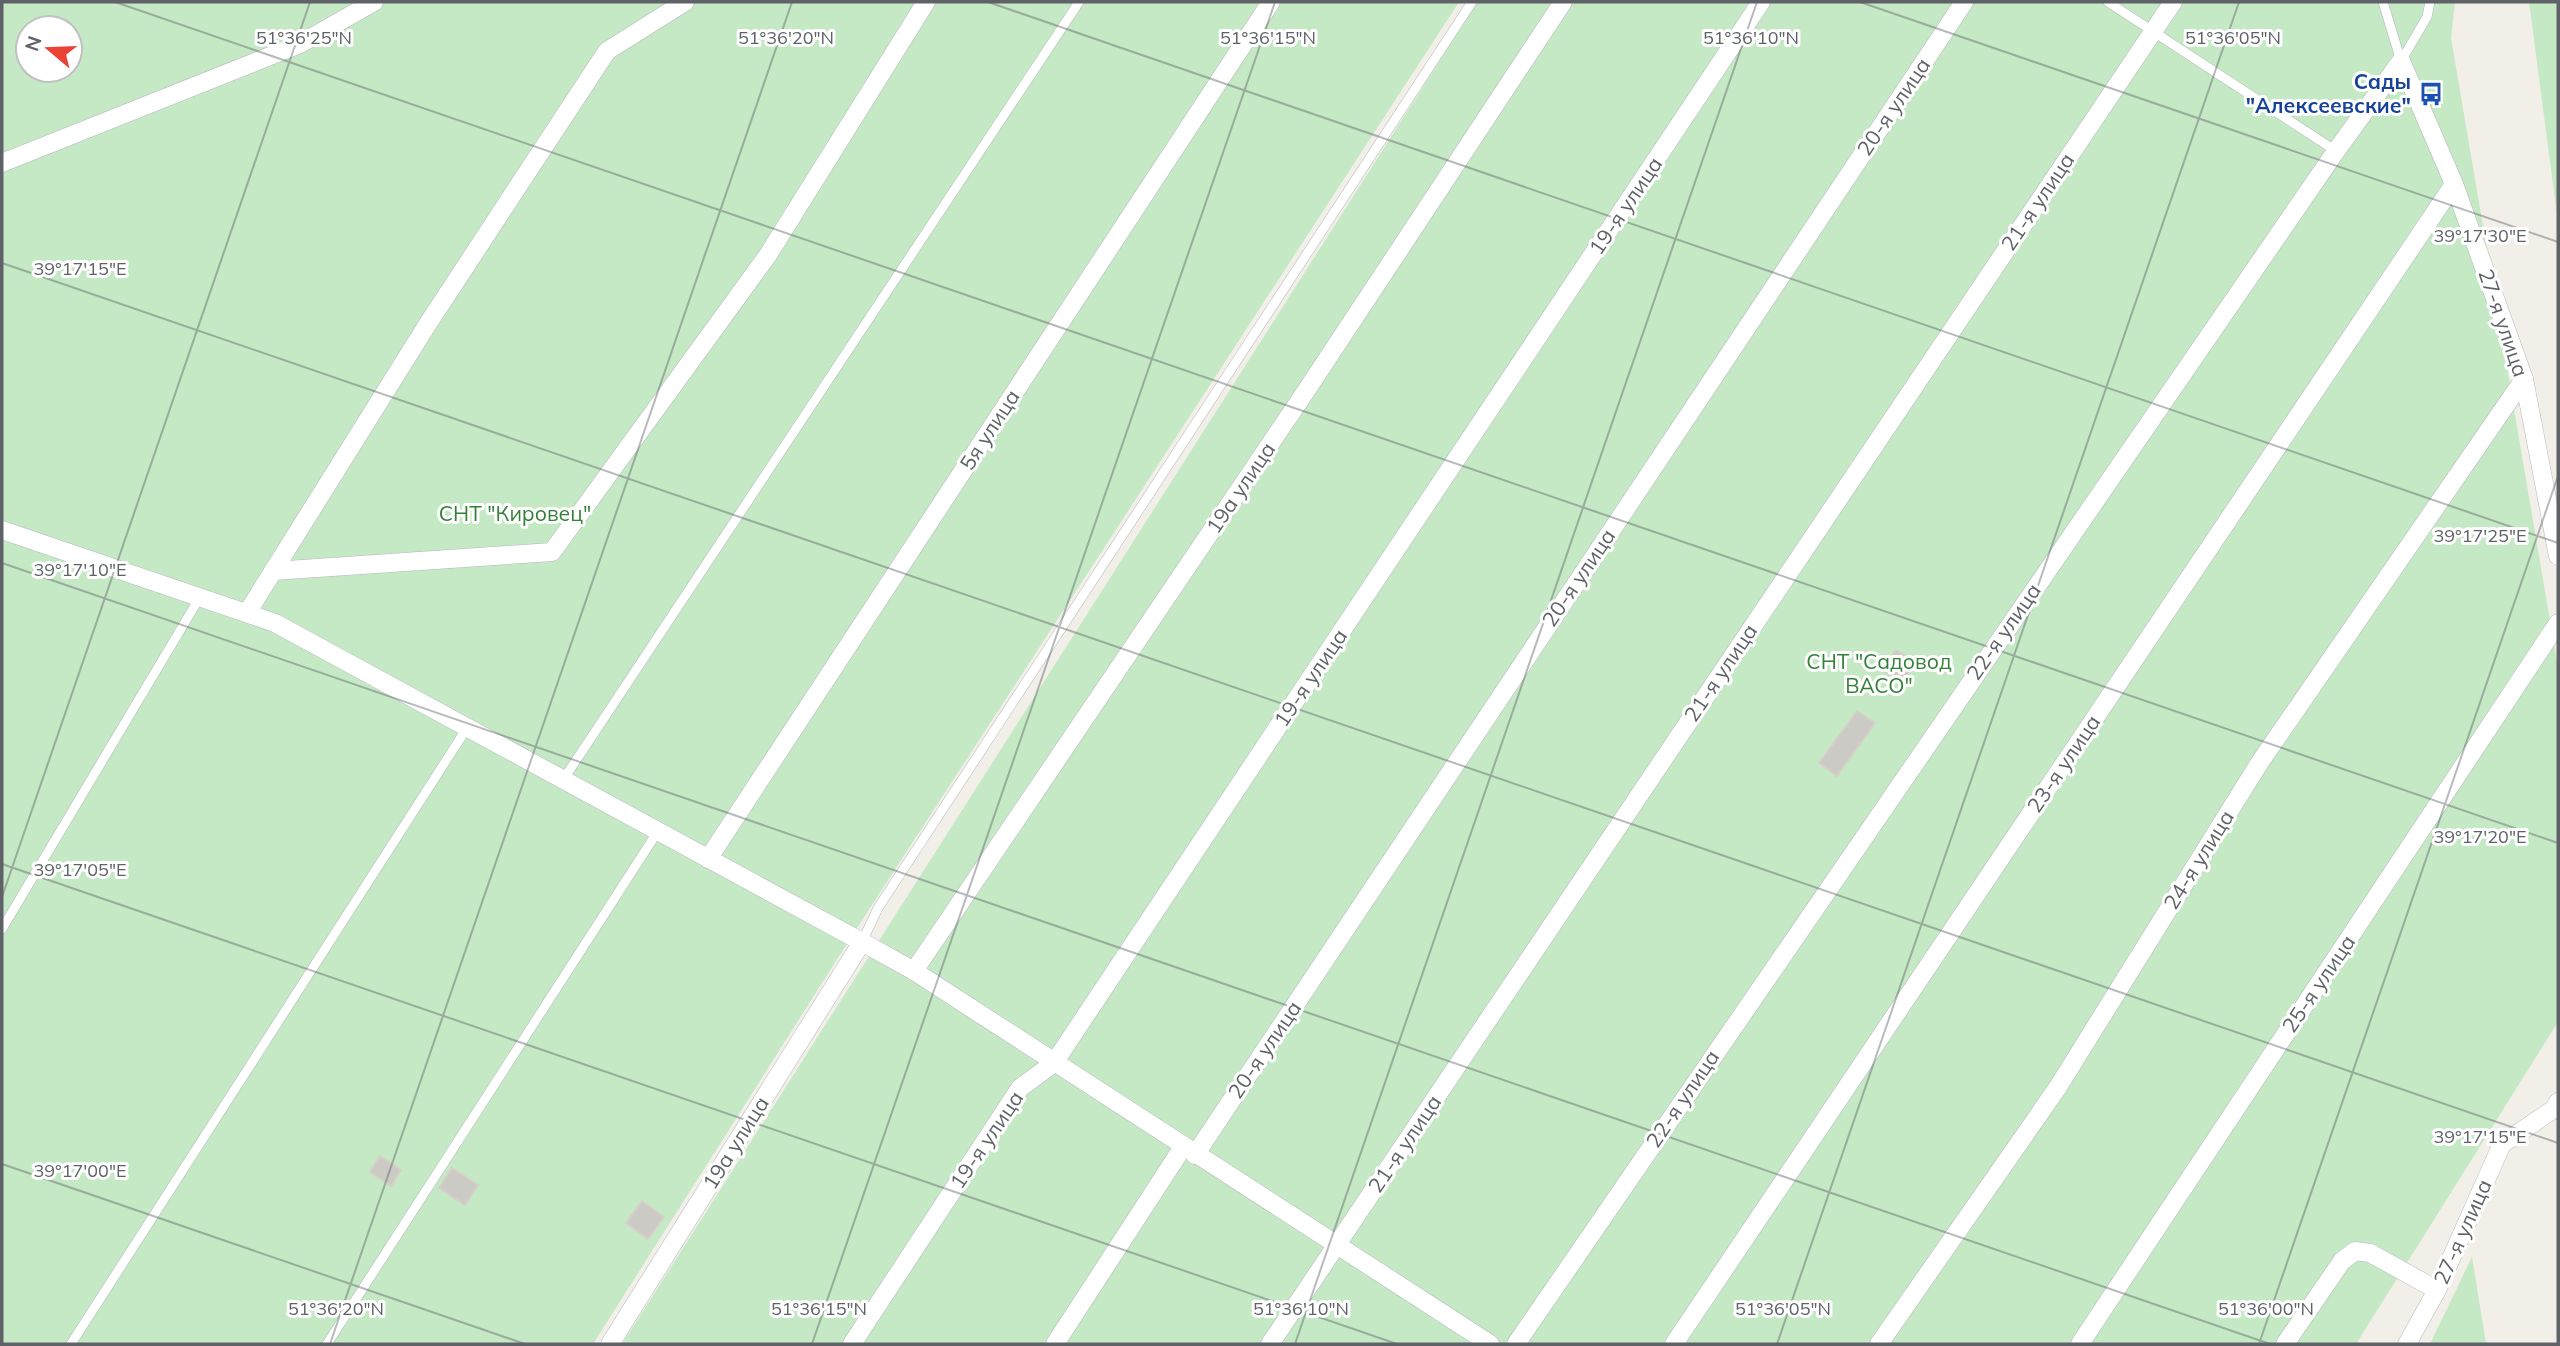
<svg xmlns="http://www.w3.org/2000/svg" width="2560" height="1346" viewBox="0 0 2560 1346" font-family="Mulish,sans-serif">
	<rect width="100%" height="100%" fill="#f1efe8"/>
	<!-- green -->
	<g fill="#c5e8c5" fill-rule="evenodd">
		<path d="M2 2H1459L855 931 593 1344H2ZM28 28H70V70H28Z"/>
		<polygon points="1477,2 2455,2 2451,38 2558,668 2558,1022 2356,1344 622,1344"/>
		<polygon points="2529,2 2558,2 2558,222"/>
		<polygon points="2472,1257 2486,1344 2430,1344"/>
	</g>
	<!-- building -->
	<g fill="#cccac5" stroke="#d6d1c6" stroke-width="2">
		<polygon points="1896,650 1915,661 1902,682 1883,670"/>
		<polygon points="1857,711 1875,723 1837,776 1819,763"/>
		<polygon points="380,1156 401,1170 391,1186 370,1172"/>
		<polygon points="452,1168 478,1185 465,1205 439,1188"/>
		<polygon points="642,1201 664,1217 648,1239 626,1223"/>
	</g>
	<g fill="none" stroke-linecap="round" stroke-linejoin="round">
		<!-- service casing -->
		<g stroke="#b5b8bc" stroke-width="10">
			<g id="service">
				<polyline points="2108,2 2336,151"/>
				<polyline points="2383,2 2401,61"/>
				<polyline points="2401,61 2427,17 2430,2"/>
				<polyline points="563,780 1079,2"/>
				<polyline points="2,929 200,597"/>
				<polyline points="862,942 878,908 1472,2"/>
				<polyline points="71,1344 467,728"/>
				<polyline points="327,1344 658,831"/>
			</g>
		</g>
		<!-- minor casing -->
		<g stroke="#b5b8bc" stroke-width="19">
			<g id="minor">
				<polyline points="2401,61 2454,184 2524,379 2558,556"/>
				<polyline points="2,163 300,44 374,2"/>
				<polyline points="2,530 275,623 862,942 914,971 1490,1344"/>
				<polyline points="273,571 552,552 768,255 926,2"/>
				<polyline points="247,613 429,322 607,51 685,2"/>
				<polyline points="708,859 1271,2"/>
				<polyline points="914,971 1304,394 1563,2"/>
				<polyline points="1195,1155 1964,2"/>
				<polyline points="610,1344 862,942"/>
				<polyline points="852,1344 1020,1088 1054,1063 1761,2"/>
				<polyline points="1055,1344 1183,1147"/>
				<polyline points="1270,1344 2173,2"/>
				<polyline points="1516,1344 2336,151 2401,61"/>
				<polyline points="1674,1344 2454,184"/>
				<polyline points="1879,1344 2058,1087 2260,762 2524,379"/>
				<polyline points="2080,1344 2558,623"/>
				<polyline points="2285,1344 2342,1261 2355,1251 2370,1253 2437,1290"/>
				<polyline points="2407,1344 2437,1290 2502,1144 2554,1109 2558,1102"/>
			</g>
		</g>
		<!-- service -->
		<use href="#service" stroke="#fff" stroke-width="9"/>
		<!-- minor -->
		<use href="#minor" stroke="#fff" stroke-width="18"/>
	</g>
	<!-- ticks -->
	<path fill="none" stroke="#5f6368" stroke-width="2" stroke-opacity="0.45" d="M115 2 2558 843M988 2 2558 543M1860 2 2558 242M2 263 2558 1143M2 563 2270 1344M2 864 1397 1344M2 897 310 2M2 1164 525 1344M330 1344 792 2M812 1344 1275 2M1295 1344 1757 2M1777 1344 2239 2M2259 1344 2558 476"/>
	<!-- icons -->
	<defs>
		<g id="bus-bare" transform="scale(1.89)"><path d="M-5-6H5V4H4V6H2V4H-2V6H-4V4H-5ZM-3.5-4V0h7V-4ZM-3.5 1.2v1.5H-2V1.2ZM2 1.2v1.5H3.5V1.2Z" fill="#1a4fb4" stroke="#fff" stroke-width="2.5" paint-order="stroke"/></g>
	</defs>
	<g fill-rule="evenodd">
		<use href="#bus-bare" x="2431" y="94"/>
	</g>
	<g text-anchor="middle" stroke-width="6" stroke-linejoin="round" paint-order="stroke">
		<!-- transit labels -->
		<g font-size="21" font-weight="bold" fill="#164399" stroke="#fff" text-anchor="end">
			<text x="2411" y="89">Сады<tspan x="2411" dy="24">"Алексеевские"</tspan></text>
		</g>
		<!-- street labels -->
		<g font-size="21" fill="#5f6368" stroke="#fff">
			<text transform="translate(1894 107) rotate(-56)" y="7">20-я улица</text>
			<text transform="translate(2038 202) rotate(-56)" y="7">21-я улица</text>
			<text transform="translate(1626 206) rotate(-56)" y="7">19-я улица</text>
			<text transform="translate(2503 323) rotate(71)" y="7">27-я улица</text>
			<text transform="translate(990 430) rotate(-57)" y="7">5я улица</text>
			<text transform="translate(1241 488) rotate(-56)" y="7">19а улица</text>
			<text transform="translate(1579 578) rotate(-56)" y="7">20-я улица</text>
			<text transform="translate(2004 632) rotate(-55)" y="7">22-я улица</text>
			<text transform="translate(1721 673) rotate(-56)" y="7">21-я улица</text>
			<text transform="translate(1311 678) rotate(-56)" y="7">19-я улица</text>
			<text transform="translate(2064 764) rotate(-56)" y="7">23-я улица</text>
			<text transform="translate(2199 860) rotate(-58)" y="7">24-я улица</text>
			<text transform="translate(2319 984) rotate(-56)" y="7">25-я улица</text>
			<text transform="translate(1265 1050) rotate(-56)" y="7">20-я улица</text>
			<text transform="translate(1683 1099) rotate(-56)" y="7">22-я улица</text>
			<text transform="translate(987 1140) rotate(-56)" y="7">19-я улица</text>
			<text transform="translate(736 1143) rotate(-58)" y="7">19а улица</text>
			<text transform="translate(1405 1144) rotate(-56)" y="7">21-я улица</text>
			<text transform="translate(2463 1232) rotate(-66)" y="7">27-я улица</text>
		</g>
		<!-- park labels -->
		<g font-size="21" fill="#348238" stroke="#fff">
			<text x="515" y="521">СНТ "Кировец"</text>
			<text x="1879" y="669">СНТ "Садовод<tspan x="1879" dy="24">ВАСО"</tspan></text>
		</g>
	</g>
	<g font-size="18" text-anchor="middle" fill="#5f6368" stroke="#fff" stroke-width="6" stroke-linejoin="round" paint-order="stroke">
		<text x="304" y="44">51°36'25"N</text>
		<text x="786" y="44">51°36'20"N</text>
		<text x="1268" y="44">51°36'15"N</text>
		<text x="1751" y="44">51°36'10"N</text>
		<text x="2233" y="44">51°36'05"N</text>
		<text x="2480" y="242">39°17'30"E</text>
		<text x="80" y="275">39°17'15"E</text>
		<text x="2480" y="542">39°17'25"E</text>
		<text x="80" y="576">39°17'10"E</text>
		<text x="2480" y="843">39°17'20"E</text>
		<text x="80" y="876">39°17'05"E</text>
		<text x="2480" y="1143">39°17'15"E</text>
		<text x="80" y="1177">39°17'00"E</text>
		<text x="336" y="1315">51°36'20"N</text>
		<text x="819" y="1315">51°36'15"N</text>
		<text x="1301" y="1315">51°36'10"N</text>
		<text x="1783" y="1315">51°36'05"N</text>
		<text x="2266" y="1315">51°36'00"N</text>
	</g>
	<!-- border -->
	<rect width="2560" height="1346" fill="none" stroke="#5f6368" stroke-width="7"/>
	<!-- north arrow -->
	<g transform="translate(49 49) rotate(289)"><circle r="33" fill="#ffffff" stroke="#bfc1c3" stroke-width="2"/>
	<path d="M0-5L12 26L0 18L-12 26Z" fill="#ea4335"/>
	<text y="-10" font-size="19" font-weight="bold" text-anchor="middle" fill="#5f6368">N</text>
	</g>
</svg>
